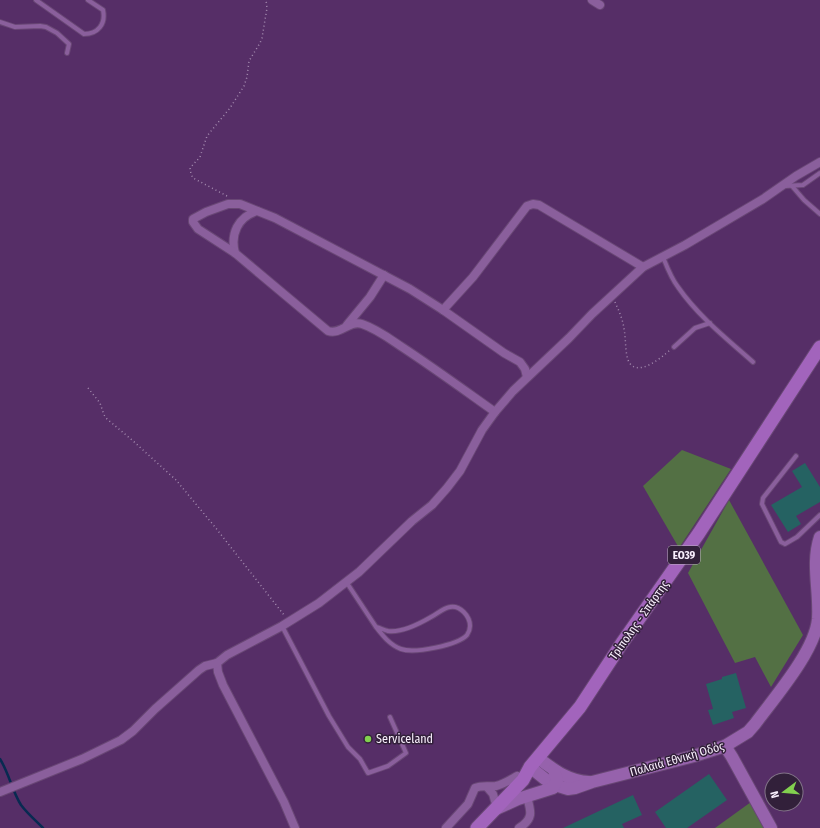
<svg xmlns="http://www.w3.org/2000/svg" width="820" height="828" viewBox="0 0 820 828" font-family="'Fira Sans Condensed',sans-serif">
	<rect width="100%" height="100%" fill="#562e67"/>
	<!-- green -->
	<g fill="#537044">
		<polygon points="682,450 731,469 679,548 643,486"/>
		<polygon points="729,500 803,635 771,687 755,657 735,663 688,573"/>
		<polygon points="751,802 766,828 715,828"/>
	</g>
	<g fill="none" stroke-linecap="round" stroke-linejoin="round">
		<!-- stream -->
		<path stroke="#082a51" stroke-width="2.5" d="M0 759C9 773 12 791 21 805 27 813 36 821 43 828"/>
	</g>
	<!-- building -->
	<g fill="#256262">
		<polygon points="805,463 820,487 820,502 796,516 801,524 788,532 771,505 802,487 792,471"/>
		<polygon points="736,673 746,708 732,712 734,718 713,725 708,710 713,709 706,684 722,679 722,677"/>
		<polygon points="709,774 727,800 687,828 666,828 655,812"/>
		<polygon points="633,795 642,815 622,824 624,828 563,828"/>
	</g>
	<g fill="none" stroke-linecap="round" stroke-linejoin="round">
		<!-- service casing -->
		<g stroke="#694775" stroke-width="6">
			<g id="service">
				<path d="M36 0 84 34C98 34 106 24 103 10L88 0"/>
				<polyline points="0,22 15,27 40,26 46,27 57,33 69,44 67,53"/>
				<polyline points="785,186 803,185 820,173"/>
				<polyline points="792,186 804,200 820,214"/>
				<path d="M663 257C667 267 671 278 678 287 698 316 727 339 753 362"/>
				<polyline points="674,347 695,328 710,323"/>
				<polyline points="796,456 763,498 762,504 781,542 785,544 797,537 820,515"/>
				<path d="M347 583 376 627C383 636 390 645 401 649 414 654 458 645 467 635 469 632 470 629 470 626 470 616 460 605 450 607 443 608 437 614 431 617 419 624 402 633 388 631 384 630 380 628 376 627"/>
				<polyline points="282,626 329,716 348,747 360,759 368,773 388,766 406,753 390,717"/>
			</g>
		</g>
		<!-- minor casing -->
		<g stroke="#694775" stroke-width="10">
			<g id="minor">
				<polyline points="592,0 600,5"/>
				<path d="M235 253C230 234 238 217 257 211"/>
				<polyline points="443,310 473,277 527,206 533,204 539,205 643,267"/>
				<polyline points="347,325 370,297 384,275"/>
				<path d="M495 412C464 390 434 368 402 347 390 339 377 329 362 324 349 320 341 335 328 331L235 253 198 229 193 222V219L206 212 228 204H240L275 218 410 289 443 310 504 353 520 362 525 369 527 377"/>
				<polyline points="217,663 218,672 223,685 284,802 295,828"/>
				<polyline points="487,787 493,794 495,801"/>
				<polyline points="0,792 82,759 121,740 133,731 155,709 199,670 205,666 217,663 227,655 282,626 319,603 359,572 412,521 432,505 447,488 460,471 482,430 495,412 513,391 569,338 592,314 643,267 685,245 763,199 796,176 820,162"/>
				<path d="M446 828 468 804 475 788C482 785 489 787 496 786 504 784 510 780 517 776"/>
				<path d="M519 828C534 819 531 811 527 797"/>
			</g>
		</g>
		<!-- secondary casing -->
		<g stroke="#694775" stroke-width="14">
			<g id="secondary">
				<polyline points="725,746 732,757 771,828"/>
				<path d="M538 758C554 770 568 781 589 782"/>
				<path d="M530 767 545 779 555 785 568 789 575 788 592 782 694 756 725 746 748 732 755 724C775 697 815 651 818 619 820 591 811 564 820 537"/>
				<polyline points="496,809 518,799 553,788 557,780 554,770"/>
			</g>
		</g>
		<!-- primary casing -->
		<g stroke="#694775" stroke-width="15">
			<polyline id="primary" points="477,828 523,780 530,767 580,707 622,643 699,533 820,347"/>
		</g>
		<!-- path -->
		<g stroke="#a48baf" stroke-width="1.5" stroke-dasharray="1 3" stroke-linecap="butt">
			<polyline points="227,196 193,178 191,174 190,168 200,157 207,136 230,108 244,86 247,77 249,61 260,43 262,38 267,8 266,0"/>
			<path d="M615 302C619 311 623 320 624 329 626 339 625 351 628 360 636 379 661 358 670 350"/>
			<polyline points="88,388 100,403 104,415 107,419 132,440 176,480 215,527 284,615"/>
		</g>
		<!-- service -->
		<use href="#service" stroke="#8a5f9c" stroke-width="4"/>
		<!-- minor -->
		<use href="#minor" stroke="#8a5f9c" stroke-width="8"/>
		<!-- secondary -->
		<use href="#secondary" stroke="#9662ac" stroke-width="12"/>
		<!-- primary -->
		<use href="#primary" stroke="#a264bc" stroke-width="13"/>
	</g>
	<!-- markers -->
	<circle fill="#82d04f" stroke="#32203a" stroke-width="1.5" cx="368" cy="739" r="4"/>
	<g text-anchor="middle" stroke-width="3" stroke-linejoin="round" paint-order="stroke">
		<!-- shield labels -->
		<rect fill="#32203a" stroke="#bdb1c2" stroke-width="1" x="668" y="546" width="32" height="18" rx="3"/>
		<g font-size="11" font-weight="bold" fill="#f9effd">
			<text x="684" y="559">ΕΟ39</text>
		</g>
		<!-- street labels -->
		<g font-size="12" fill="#f9effd" stroke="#32203a">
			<text transform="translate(639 620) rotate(-55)" y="4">Τρίπολης - Σπάρτης</text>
			<text transform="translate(677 759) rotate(-16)" y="4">Παλαιά Εθνική Οδός</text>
		</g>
		<!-- poi labels -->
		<g font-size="12" fill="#f9effd" stroke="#32203a" text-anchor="start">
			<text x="376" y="743">Serviceland</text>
		</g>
	</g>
	<!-- north arrow -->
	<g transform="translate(784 792) rotate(254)"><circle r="19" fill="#32203a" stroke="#827388"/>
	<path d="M0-3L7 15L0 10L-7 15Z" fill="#82d04f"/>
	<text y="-6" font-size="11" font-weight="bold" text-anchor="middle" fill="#f9effd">N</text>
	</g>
</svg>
